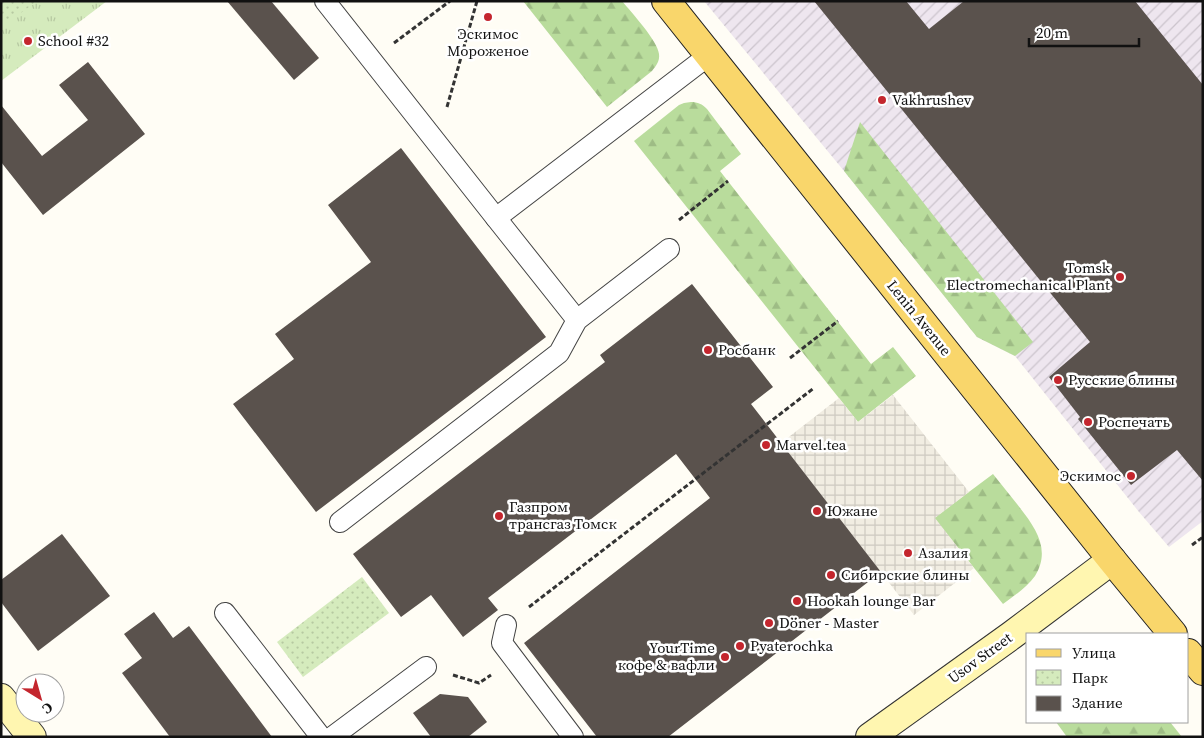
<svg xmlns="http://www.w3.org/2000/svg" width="1204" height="738" viewBox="0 0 1204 738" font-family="'Source Serif 4',serif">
	<defs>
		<pattern id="industrial-furrows" width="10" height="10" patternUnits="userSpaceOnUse" patternTransform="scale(1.25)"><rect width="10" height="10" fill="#eee6ef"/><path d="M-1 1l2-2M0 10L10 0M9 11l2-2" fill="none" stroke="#cbc4cc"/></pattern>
		<pattern id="grass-tufts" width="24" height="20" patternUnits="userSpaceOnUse" patternTransform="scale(1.25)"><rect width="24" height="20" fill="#d5ebbd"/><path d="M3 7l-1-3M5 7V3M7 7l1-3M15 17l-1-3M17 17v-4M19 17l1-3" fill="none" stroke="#b6c8a1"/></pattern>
		<pattern id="forest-firs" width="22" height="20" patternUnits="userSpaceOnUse" patternTransform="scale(1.25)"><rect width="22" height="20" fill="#b9dc9c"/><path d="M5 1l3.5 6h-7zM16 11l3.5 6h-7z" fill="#9ebc85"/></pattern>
		<pattern id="park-dots" width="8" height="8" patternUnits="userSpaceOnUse" patternTransform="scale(1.25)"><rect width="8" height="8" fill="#d5ebbd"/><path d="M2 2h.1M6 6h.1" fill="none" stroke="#b6c8a1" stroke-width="1.8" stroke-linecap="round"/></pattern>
		<pattern id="plaza-grid" width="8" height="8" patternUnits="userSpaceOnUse" patternTransform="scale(1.25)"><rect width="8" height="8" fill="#f1ede2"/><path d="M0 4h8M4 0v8" fill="none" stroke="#cecac1"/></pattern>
	</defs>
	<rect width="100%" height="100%" fill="#fffdf5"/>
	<!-- industrial -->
	<polygon fill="url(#industrial-furrows)" points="704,1 1203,1 1203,521 1169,547 1139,512 1015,356 977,337 844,171"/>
	<!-- grass -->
	<polygon fill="url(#grass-tufts)" points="1,1 107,1 1,81"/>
	<!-- forest -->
	<g fill="url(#forest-firs)">
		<path d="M523 1H622C631 12 658 41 659 54 660 61 656 66 652 71L607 107Z"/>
		<path d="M691 102C698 102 702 104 707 109L741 154 720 171 871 364 893 347 916 376 858 422 634 141 679 105 684 103Z"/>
		<polygon points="860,122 1033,342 1015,356 977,337 844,171"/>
		<path d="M993 474C1001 484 1009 494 1017 504 1034 526 1052 548 1035 576 1027 587 1014 596 1003 604L934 518Z"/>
		<polygon points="1056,722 1170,722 1182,737 1067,737"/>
	</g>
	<!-- park -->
	<g fill="url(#park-dots)">
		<polygon points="1,1 37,1 6,24 1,17"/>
		<polygon points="362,577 389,613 303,677 277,642"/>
	</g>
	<!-- plaza -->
	<polygon fill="url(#plaza-grid)" points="893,395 969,492 935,518 974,568 914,615 781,443 839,398 858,422"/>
	<!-- building -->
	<g fill="#5a524d">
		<polygon points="227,1 271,1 319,58 294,80"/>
		<polygon points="814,1 906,1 929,29 964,1 1135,1 1203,85 1203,481 1177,450 1131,485 1078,419 1080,417 1049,377 1090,342"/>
		<polygon points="88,62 145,134 43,215 1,162 1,105 42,156 88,120 59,85"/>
		<polygon points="401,148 546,337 316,512 233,404 294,359 275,334 371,262 328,205"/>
		<polygon points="692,284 773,387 751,404 881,572 668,737 597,737 524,643 710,498 676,454 488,598 498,610 463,637 431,595 401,617 353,554 605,362 600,355"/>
		<polygon points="62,534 110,596 38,651 1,602 1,580"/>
		<polygon points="154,612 173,638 189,626 272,737 170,737 122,673 142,658 124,634"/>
		<polygon points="440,694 468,697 487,722 468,737 431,737 413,713"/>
	</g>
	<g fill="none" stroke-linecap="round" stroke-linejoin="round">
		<!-- lane casing -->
		<g stroke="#444" stroke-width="22">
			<g id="lane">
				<polyline points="325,1 496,218 577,320"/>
				<polyline points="496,218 708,56"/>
				<polyline points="340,522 559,353 577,320 669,249"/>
				<polyline points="225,613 321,737"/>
				<polyline points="506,625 502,643 573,737"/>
				<polyline points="332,737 426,667"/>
			</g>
		</g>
		<!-- secondary casing -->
		<g stroke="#333" stroke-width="30">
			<g id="secondary">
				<polyline points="1,698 32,737"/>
				<polyline points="870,737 1012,635 1112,560"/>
			</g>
		</g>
		<!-- primary casing -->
		<g stroke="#222" stroke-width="30">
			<g id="primary">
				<polyline points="666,1 1112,560 1173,634"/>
				<polyline points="1188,653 1203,671"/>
			</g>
		</g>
		<!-- path -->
		<g stroke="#333" stroke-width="3" stroke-dasharray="5 2.5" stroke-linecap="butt">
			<polyline points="394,43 450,1"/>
			<polyline points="447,107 477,1"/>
			<polyline points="679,220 728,181"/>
			<polyline points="790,358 838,321"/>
			<polyline points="1192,545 1203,537"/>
			<polyline points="529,607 814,388"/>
			<polyline points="453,675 479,683 491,675"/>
		</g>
		<!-- lane -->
		<use href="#lane" stroke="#fff" stroke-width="20"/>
		<!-- secondary -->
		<use href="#secondary" stroke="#fff6b0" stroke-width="28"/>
		<!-- primary -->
		<use href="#primary" stroke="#f9d66b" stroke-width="28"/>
	</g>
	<!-- markers -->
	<g fill="#c4262e" stroke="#fff" stroke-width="2">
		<circle cx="488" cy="17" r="5"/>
		<circle cx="28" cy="41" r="5"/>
		<circle cx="882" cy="100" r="5"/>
		<circle cx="1120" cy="277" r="5"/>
		<circle cx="708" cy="350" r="5"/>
		<circle cx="1058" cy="380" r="5"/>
		<circle cx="1088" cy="422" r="5"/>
		<circle cx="766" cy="445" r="5"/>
		<circle cx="1131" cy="476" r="5"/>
		<circle cx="817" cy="511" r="5"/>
		<circle cx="499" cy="516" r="5"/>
		<circle cx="908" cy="553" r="5"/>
		<circle cx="831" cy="575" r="5"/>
		<circle cx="797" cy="601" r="5"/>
		<circle cx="769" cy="623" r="5"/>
		<circle cx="740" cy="646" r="5"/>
		<circle cx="725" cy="657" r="5"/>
	</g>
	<g text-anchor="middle" stroke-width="5" stroke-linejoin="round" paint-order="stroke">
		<!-- poi labels -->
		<g font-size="15" fill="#111" stroke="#fff" text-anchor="start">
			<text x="488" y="39" text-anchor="middle">Эскимос<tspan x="488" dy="17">Мороженое</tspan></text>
			<text x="38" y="46">School #32</text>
			<text x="892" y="105">Vakhrushev</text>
			<text x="1110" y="273" text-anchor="end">Tomsk<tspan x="1110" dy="17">Electromechanical Plant</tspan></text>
			<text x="718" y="355">Росбанк</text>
			<text x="1068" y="385">Русские блины</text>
			<text x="1098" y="427">Роспечать</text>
			<text x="776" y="450">Marvel.tea</text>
			<text x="1121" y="481" text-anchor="end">Эскимос</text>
			<text x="509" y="512">Газпром<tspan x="509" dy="17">трансгаз Томск</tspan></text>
			<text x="827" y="516">Южане</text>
			<text x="918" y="558">Азалия</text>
			<text x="841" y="580">Сибирские блины</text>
			<text x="807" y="606">Hookah lounge Bar</text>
			<text x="779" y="628">Döner - Master</text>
			<text x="750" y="651">Pyaterochka</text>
			<text x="715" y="653" text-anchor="end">YourTime<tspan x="715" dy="17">кофе &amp; вафли</tspan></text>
		</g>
		<!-- street labels -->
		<g font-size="15" fill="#111" stroke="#fff">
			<text transform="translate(919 318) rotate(51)" y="5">Lenin Avenue</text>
			<text transform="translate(980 658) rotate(-36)" y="5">Usov Street</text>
		</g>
	</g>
	<!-- border -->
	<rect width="1204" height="738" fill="none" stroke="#111111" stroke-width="5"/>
	<!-- legend -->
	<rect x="1026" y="633" width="162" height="90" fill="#ffffff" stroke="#a0a0a0"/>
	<rect x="1036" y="649" width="25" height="8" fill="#f9d66b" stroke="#a0a0a0"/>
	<text x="1072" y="658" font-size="15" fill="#111111">Улица</text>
	<rect x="1036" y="670" width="25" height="15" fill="url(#park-dots)" stroke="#a0a0a0"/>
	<text x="1072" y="683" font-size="15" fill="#111111">Парк</text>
	<rect x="1036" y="696" width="25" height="15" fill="#5a524d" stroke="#a0a0a0"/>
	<text x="1072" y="708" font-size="15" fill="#111111">Здание</text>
	<!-- north arrow -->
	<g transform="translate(40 698) rotate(143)"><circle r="24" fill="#ffffff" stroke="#a0a0a0"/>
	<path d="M0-4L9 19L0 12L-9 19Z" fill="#c4262e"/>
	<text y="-8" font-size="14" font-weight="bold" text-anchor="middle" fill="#111111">С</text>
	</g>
	<!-- scale -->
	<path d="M1029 38v8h110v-8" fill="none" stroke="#111111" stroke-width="2.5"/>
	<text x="1036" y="38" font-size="15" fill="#111111" stroke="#ffffff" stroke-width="4" paint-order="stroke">20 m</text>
</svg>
